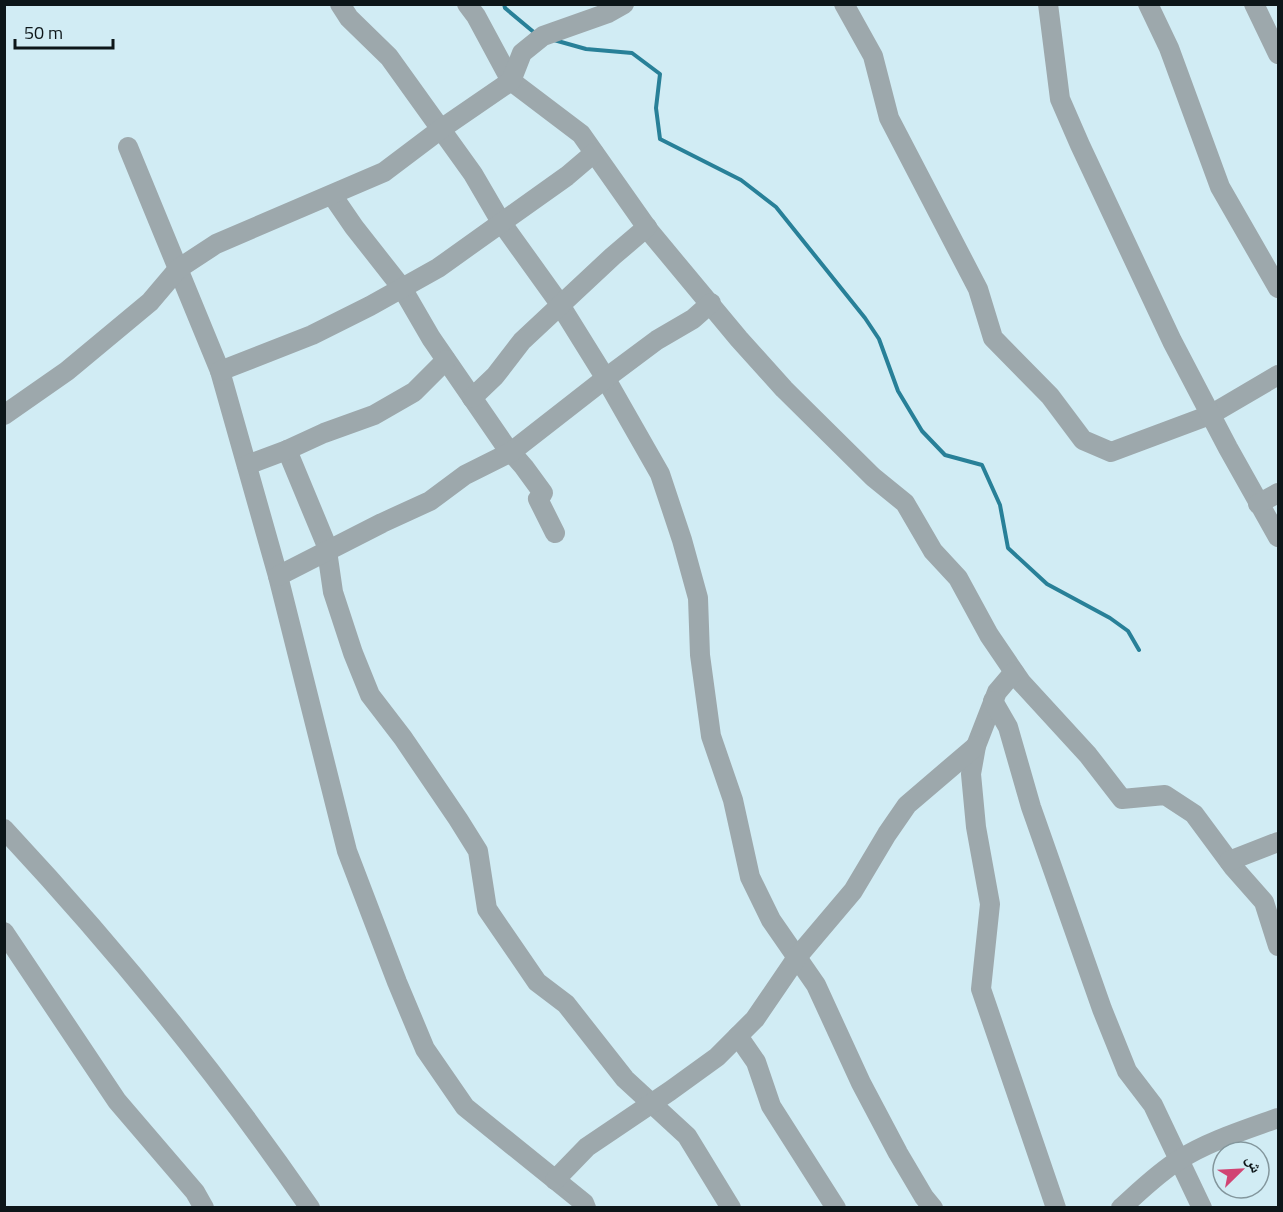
<svg xmlns="http://www.w3.org/2000/svg" width="1283" height="1212" viewBox="0 0 1283 1212" font-family="'Titillium Web','Noto Naskh Arabic',sans-serif">
	<rect width="100%" height="100%" fill="#d1ecf4"/>
	<g fill="none" stroke-linecap="round" stroke-linejoin="round">
		<!-- stream -->
		<g stroke="#288098" stroke-width="4">
			<polyline points="504,4 505,8 536,34"/>
			<polyline points="554,40 586,49 632,53 660,74 656,108 660,139 741,180 776,207 865,318 879,339 898,391 922,431 945,455 982,465 1000,505 1008,548 1047,584 1110,618 1128,631 1139,650"/>
		</g>
		<!-- minor -->
		<g stroke="#9da8ac" stroke-width="20">
			<polyline points="340,4 349,18 389,57 473,174 501,222 557,300 603,374 660,474 682,540 698,598 700,655 711,736 733,800 750,877 771,920 816,985 861,1083 898,1153 924,1197 933,1208"/>
			<polyline points="467,4 476,16 511,81 581,134 650,232 739,339 784,389 873,477 905,503 933,551 958,578 989,635 1021,682 1088,755 1122,799 1165,795 1194,814 1234,868 1264,902 1278,946"/>
			<polyline points="844,4 873,56 889,118 978,289 993,338 1050,396 1083,440 1111,452 1210,415 1278,375"/>
			<polyline points="1048,4 1060,99 1080,145 1172,341 1228,448 1278,537"/>
			<polyline points="1148,4 1169,48 1220,187 1278,288"/>
			<polyline points="1254,4 1278,54"/>
			<polyline points="128,147 220,371 278,576 347,851 397,982 425,1049 465,1107 584,1203 586,1208"/>
			<polyline points="332,195 354,227 402,288 431,338 504,444 524,467 543,493 538,499 555,533"/>
			<polyline points="220,371 312,335 370,306 438,268 567,176 594,153"/>
			<polyline points="472,398 495,376 522,341 613,256 647,227"/>
			<polyline points="4,415 67,371 150,302 178,269 216,244 384,172 441,129 511,81 522,53 543,36 608,13 624,4"/>
			<polyline points="287,450 326,544 333,592 353,653 370,695 403,738 458,819 478,851 487,909 537,982 566,1004 625,1079 687,1136 731,1208"/>
			<polyline points="247,465 287,450 324,433 374,415 414,392 446,360"/>
			<polyline points="1258,504 1278,493"/>
			<polyline points="278,576 382,523 430,501 465,475 511,452 606,378 657,340 693,319 711,303"/>
			<polyline points="1014,672 997,692 976,746 971,774 976,827 990,904 981,989 1056,1208"/>
			<polyline points="993,701 1008,727 1031,807 1102,1009 1127,1071 1153,1105 1202,1208"/>
			<path d="M4 829C115 948 218 1074 310 1208"/>
			<polyline points="1229,861 1278,842"/>
			<polyline points="4,932 117,1101 195,1192 204,1208"/>
			<polyline points="738,1036 756,1062 771,1106 836,1208"/>
			<polyline points="555,1180 587,1147 670,1091 717,1057 755,1019 798,956 853,891 887,834 907,805 976,746"/>
			<path d="M1121 1208C1140 1191 1158 1173 1179 1160 1209 1141 1245 1130 1278 1118"/>
		</g>
	</g>
	<!-- border -->
	<rect width="1283" height="1212" fill="none" stroke="#0d1619" stroke-width="12"/>
	<!-- north arrow -->
	<g transform="translate(1241 1170) rotate(66)"><circle r="28" fill="#d1ecf4" stroke="#83969c" stroke-width="1.5"/>
	<path d="M0-4.5L10 22L0 15L-10 22Z" fill="#d14473"/>
	<text y="-9" font-size="16" font-weight="bold" text-anchor="middle" fill="#0d1619">ش</text>
	</g>
	<!-- scale -->
	<path d="M15 39v9h98v-9" fill="none" stroke="#0d1619" stroke-width="3"/>
	<text x="24" y="39" font-size="18" fill="#0d1619" stroke="#d1ecf4" stroke-width="4.5" paint-order="stroke">50 m</text>
</svg>
